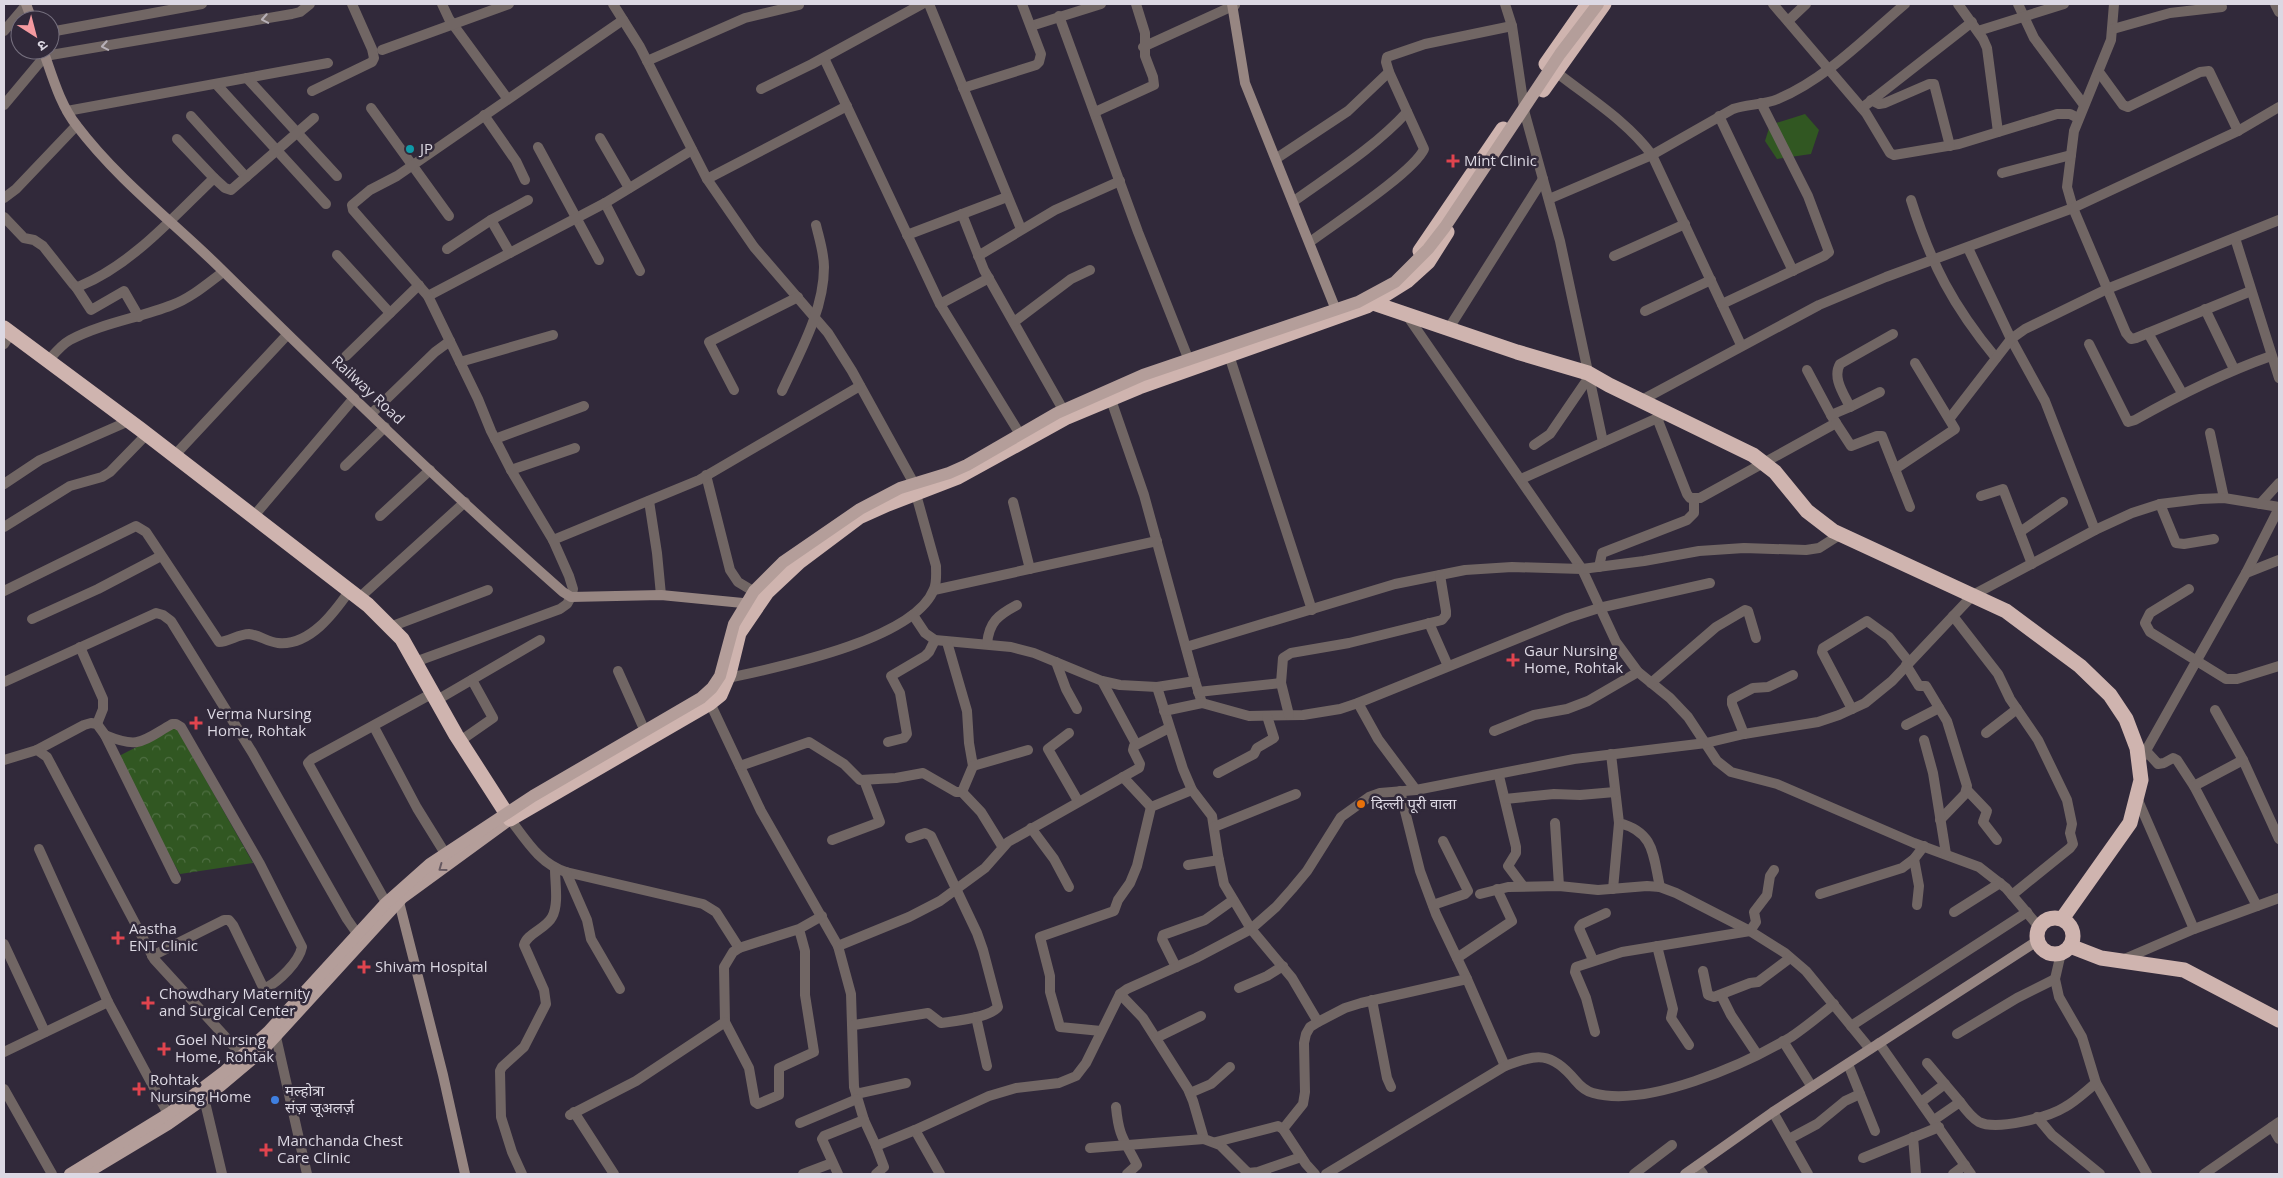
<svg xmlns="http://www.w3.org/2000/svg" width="2283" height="1178" viewBox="0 0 2283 1178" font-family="'Open Sans','Noto Sans Devanagari',sans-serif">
	<defs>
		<pattern id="forest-crowns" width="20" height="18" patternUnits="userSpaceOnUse" patternTransform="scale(1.25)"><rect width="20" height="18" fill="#315722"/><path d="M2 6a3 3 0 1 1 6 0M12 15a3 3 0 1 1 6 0" fill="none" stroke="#4e6e42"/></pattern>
	</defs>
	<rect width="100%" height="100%" fill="#31293a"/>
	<!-- green -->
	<polygon fill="#315722" points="1805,114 1819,130 1811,154 1777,159 1765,141 1770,125"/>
	<!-- forest -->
	<polygon fill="url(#forest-crowns)" points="176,727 253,863 180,874 119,770 115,758"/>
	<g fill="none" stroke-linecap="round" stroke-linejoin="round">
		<!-- street -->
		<g stroke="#716664" stroke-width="10">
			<polyline points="442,4 449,19 507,98"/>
			<path d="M613 4 640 47 707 179 754 247 828 333 852 371 912 480 936 566C936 574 937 582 934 589 914 641 774 668 724 679"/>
			<polyline points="929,4 1021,229"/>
			<polyline points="1505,4 1512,26 1525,114 1560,241 1603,442"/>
			<polyline points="1773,4 1866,113 1890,153 1894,155 1959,144 2057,114 2070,114 2078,118"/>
			<polyline points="1958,4 1983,39 1987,48 1998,132"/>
			<polyline points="2018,4 2034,38 2084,105"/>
			<polyline points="2114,4 2111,40 2074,131 2067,187 2073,208 2126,333 2131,339 2136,338 2251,291"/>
			<polyline points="2275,4 2279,12"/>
			<polyline points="1059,16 1138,232 1188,358"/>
			<polyline points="1788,21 1806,4"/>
			<polyline points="1031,26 1101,4"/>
			<polyline points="2113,29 2170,13 2222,7"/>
			<polyline points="4,31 27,4"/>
			<polyline points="1978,31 2064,4"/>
			<polyline points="50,32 202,4"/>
			<polyline points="1143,47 1235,5"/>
			<polyline points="382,50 509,4"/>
			<polyline points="824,58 940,304 1018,431"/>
			<polyline points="647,61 745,18 799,5"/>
			<path d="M1556 72C1589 98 1627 121 1652 155L1741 345"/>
			<polyline points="2099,72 2123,105 2128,107 2200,72 2209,71 2238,131"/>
			<polyline points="247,78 337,176"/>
			<polyline points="217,85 326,204"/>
			<polyline points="963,88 1036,65 1039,62 1041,54 1022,4"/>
			<polyline points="761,89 812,64 922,4"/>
			<polyline points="312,91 372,62 374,58 372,49 352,4"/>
			<polyline points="1871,100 1879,104 1885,103 1929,84 1934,84 1950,146"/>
			<polyline points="4,105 45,56 292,14 300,12 310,4"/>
			<polyline points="371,108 449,216"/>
			<polyline points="1862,108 1972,22"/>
			<polyline points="67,111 328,63"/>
			<polyline points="1095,112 1154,85 1153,77 1145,56 1145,33 1136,4"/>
			<polyline points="484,115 516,161 525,180"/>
			<polyline points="191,116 246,177"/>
			<polyline points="1719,116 1793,271"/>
			<polyline points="600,138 629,188"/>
			<polyline points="177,139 214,178"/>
			<polyline points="538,147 599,260"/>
			<polyline points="1277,158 1348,111 1389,72"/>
			<polyline points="2002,173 2071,155"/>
			<polyline points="707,179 847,106"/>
			<polyline points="4,198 16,189 76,126"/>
			<path d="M1549 199 1652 155 1733 109C1747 104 1764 105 1778 99 1826 79 1866 37 1905 4"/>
			<path d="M1911 200C1931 264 1953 306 1996 358"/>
			<path d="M1294 201C1333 173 1375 147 1407 112"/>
			<polyline points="605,203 640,271"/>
			<polyline points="962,214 984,270 1061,406"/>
			<path d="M4 217 24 238 34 240 43 246 73 284 76 287 80 286C133 264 174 216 214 178L225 188 231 190 314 118"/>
			<polyline points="491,220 510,253"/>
			<polyline points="907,235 1007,197"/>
			<polyline points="2235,238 2279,378"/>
			<path d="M1310 242C1334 224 1414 172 1424 149L1389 72 1386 62 1387 57 1425 44 1512 26"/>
			<polyline points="1968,248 2011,339 2045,401 2095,530"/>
			<polyline points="447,249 491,220 528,200"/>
			<polyline points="337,255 390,313"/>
			<polyline points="978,256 1055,210 1120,181"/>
			<polyline points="1614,256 1685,224"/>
			<polyline points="76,287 91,310 124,291 139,317"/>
			<polyline points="428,296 605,203 692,150"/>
			<polyline points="940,304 989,278"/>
			<polyline points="1722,304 1824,256 1829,252 1808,196 1761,103"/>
			<polyline points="2205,309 2234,369"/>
			<polyline points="1645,311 1711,280"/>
			<polyline points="1406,314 1582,569 1616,642 1638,672 1670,698 1688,717 1717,761 1731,772 1777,784 1914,843 1979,867 2006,888 2039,927"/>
			<polyline points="1014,322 1071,279 1090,270"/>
			<polyline points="1449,328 1543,179"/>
			<polyline points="2148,333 2182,393"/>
			<polyline points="4,344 11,333"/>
			<path d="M2089 344 2128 422 2135 420C2179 395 2223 373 2271 356"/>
			<polyline points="1227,349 1312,610"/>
			<polyline points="346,356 419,285"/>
			<path d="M48 361C55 353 61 345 70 340 102 323 139 318 172 305 191 298 207 284 223 272"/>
			<polyline points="460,362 553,335"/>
			<polyline points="1807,370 1831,415"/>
			<polyline points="734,390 709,342 798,297"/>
			<path d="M782 391C800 352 824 310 824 267 824 253 819 238 816 225"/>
			<polyline points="1109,394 1144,495 1195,681"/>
			<polyline points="1640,401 1819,305 1886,277 2073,208 2238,131 2279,107"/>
			<polyline points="1850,407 1880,392"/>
			<polyline points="371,414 435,352 450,341"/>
			<path d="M1657 418 1687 494 1690 498H1700L1836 423 1831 415 1850 407C1844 394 1832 378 1840 364L1893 334"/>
			<polyline points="1950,418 2011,339 2025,329 2107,289 2279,220"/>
			<polyline points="1836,423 1851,446 1877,436 1882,436 1910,507"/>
			<polyline points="2210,433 2224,498"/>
			<polyline points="495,439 584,406"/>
			<polyline points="1534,445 1550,434 1589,377"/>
			<polyline points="174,456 287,335"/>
			<polyline points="345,466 385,427"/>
			<polyline points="1895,469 1955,429 1915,363"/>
			<polyline points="511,470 575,448"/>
			<polyline points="706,475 730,570 738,582 753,591"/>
			<polyline points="1521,479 1662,416"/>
			<polyline points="4,484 40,460 129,421"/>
			<polyline points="1981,496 2003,489 2032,564"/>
			<polyline points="649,501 657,553 661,595"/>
			<polyline points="1013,502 1030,569"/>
			<polyline points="2160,504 2176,543 2184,544 2214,539"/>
			<polyline points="2260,504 2279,483"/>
			<polyline points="380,516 430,470"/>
			<polyline points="253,517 354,398"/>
			<polyline points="4,527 70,486 102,477 110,472 147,434"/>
			<polyline points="2020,532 2063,502"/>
			<polyline points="553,540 699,480 860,386"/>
			<polyline points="1599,567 1602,553 1687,520 1694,513 1694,500"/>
			<polyline points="2246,573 2279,560"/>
			<polyline points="2189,589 2150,613 2145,623 2150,632 2226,679 2237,679 2279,666"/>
			<polyline points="934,590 1157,541"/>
			<path d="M4 591 136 526 146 532 219 642C229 642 238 634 249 634 259 635 268 642 278 643 310 646 334 613 350 590"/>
			<polyline points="359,598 465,502"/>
			<polyline points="913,615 925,633 935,640 1011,647 1034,653 1102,681 1120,685 1157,687 1195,681 1202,703 1249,716 1303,715 1340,709 1358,703 1568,618 1599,608 1710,583"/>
			<polyline points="1953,616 1998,674 2010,699 2038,740 2067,800 2072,824 2070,833 2073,844 2070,848 2012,895"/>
			<polyline points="32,619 98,589 161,556"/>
			<polyline points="1429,623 1448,666"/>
			<polyline points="390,627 488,590"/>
			<polyline points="947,642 967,711 969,743 973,766 962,792"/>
			<path d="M987 644C989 622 998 615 1017 605"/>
			<polyline points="80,647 103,699 103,709 97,724"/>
			<polyline points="1186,647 1395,584 1465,570 1512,567 1582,569 1644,561 1699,551 1744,548 1806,550 1819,548 1841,534"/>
			<polyline points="415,662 560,609 567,604 571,597 573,589 569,576 553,540 511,470 491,431 478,399 428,296 353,210 352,205 370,190 397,176 623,20"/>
			<polyline points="1056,662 1066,689 1077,709"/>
			<polyline points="1906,665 1919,686 1926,686 1947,721 1967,786 1965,794 1940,820"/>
			<polyline points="618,671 644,729"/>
			<polyline points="1102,681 1136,744"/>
			<polyline points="4,682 156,613 163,615 171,621 252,752 347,919 356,932"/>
			<polyline points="1651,683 1716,627 1745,610 1748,611 1756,638"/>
			<polyline points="1157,687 1183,769 1192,790 1212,816 1218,855 1224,884 1251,929 1292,978 1318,1022"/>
			<polyline points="1198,692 1281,683"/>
			<polyline points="437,700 540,640"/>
			<polyline points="710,703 761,811 838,946 851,994 854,1087 864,1120"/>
			<polyline points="1358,703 1378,739 1416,790"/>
			<polyline points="1852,709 1822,652 1823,648 1867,621 1889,637 1909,662"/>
			<polyline points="2215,710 2243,760 2279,839"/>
			<polyline points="1164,711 1202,703"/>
			<polyline points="1289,715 1281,683 1283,658 1291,653 1349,643 1442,620 1446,615 1446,611 1440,575"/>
			<polyline points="1906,725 1939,708"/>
			<polyline points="374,727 417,808 443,850"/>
			<polyline points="1494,731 1534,715 1567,709 1588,701 1638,672"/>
			<polyline points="1069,733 1048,749 1078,801"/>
			<polyline points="1986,733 2017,709"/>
			<polyline points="1744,734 1732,704 1732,699 1753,688 1768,687 1793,675"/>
			<path d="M105 735C139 749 141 742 172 724H176L181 727 260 864 302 947C299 962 279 981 266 988L262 985 233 925 229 920H224L152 956"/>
			<polyline points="1924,740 1933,773 1946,854"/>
			<polyline points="460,741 493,718 472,680"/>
			<polyline points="888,742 904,738 907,734 900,693 891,676 925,656 929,652 935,640"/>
			<polyline points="37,750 84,725 91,723 97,724 105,735 176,879"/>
			<polyline points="2146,751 2158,764 2164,763 2173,758 2177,760 2194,786 2257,906"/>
			<path d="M1611 754 1619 823C1655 832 1653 856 1660 887"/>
			<polyline points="4,760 37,750 47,757 154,959 241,1054 250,1057"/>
			<polyline points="2139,763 2246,573 2279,508"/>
			<polyline points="740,766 809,742 844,764 860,780 896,778 923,773 956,792 962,792 981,812 1002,846"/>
			<polyline points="973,766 1028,750"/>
			<polyline points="1218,773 1254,754 1257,748 1274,738 1267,716"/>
			<polyline points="1499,776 1516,847 1516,853 1508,866 1523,886"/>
			<polyline points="1123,777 1151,807"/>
			<polyline points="2194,786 2243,760"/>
			<polyline points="1967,790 1987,811 1983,822 1997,840"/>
			<polyline points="1400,791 1420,871 1436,914 1467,979 1505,1066"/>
			<polyline points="2137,798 2194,929"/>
			<polyline points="1505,799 1554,794 1580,795 1615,792"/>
			<path d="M510 819C526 840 540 864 566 872L703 904 716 912 739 948"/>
			<polyline points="1555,823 1559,886"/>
			<polyline points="1214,827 1296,794"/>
			<polyline points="1031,828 1054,859 1069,887"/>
			<polyline points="832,840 880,822 864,780"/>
			<polyline points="39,849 108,1002 167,1112"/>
			<polyline points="1914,859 1919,886 1917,905"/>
			<polyline points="1188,865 1219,860"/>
			<polyline points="566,872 587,920 591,939 620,989"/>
			<polyline points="1613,889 1619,823"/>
			<polyline points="1480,894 1508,887 1559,886 1598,890 1647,886 1660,887 1676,893 1750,931 1785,953 1806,971 1870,1049"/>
			<polyline points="1820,894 1902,868 1914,859 1924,846"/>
			<polyline points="384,899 308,763 312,759 433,693"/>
			<polyline points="1433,905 1465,894 1468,891 1443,841"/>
			<polyline points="1954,912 2000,883"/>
			<polyline points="799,929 805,951 805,995 814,1052 779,1068 779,1095 758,1104 755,1102 749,1068 725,1022 724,967 733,952 739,948 799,929 822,916"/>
			<polyline points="4,944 45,1032"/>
			<polyline points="838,946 909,917 940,901 985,868 1008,842 1139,768 1140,764 1133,750 1134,746 1169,728"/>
			<polyline points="1657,946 1673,1009 1671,1018 1689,1045"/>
			<polyline points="2061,953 2055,979 2059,997 2082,1037 2096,1083 2147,1174"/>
			<polyline points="1457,958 1512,921 1497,889"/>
			<polyline points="1593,960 1579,928 1582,924 1606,913"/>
			<polyline points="2122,960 2194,929 2279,898"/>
			<polyline points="1176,967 1162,939 1163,935 1205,920 1233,900"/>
			<polyline points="1703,971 1708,995 1714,997 1750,983 1758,982 1790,958"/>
			<polyline points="1239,988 1267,976 1283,966"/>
			<polyline points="1120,994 1143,1018 1188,1089 1193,1101 1204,1139 1220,1145 1248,1173 1258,1172 1301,1157"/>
			<polyline points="1721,995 1731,1015 1757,1054"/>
			<polyline points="1372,1000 1387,1078 1391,1087"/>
			<polyline points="976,1017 987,1066"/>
			<path d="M854 1025 928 1013 941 1023C955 1021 989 1018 998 1007L983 950 977 933 931 836 925 833 910 838"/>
			<polyline points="1851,1026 2027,912"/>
			<polyline points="1101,1031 1060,1027 1050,992 1050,976 1040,937 1114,911 1118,900 1130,883 1137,866 1151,807 1192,790"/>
			<polyline points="1595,1032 1586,998 1575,972 1576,967 1622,952 1750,931 1756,922 1754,912 1767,895 1770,876 1774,870"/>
			<polyline points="1957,1034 2017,998 2055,979"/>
			<polyline points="276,1037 307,1174"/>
			<polyline points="1156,1038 1201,1016"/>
			<polyline points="1783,1041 1812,1087"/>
			<polyline points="1879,1043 1971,1174"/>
			<polyline points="4,1052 108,1002"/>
			<polyline points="1927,1063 1960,1102"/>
			<polyline points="1848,1064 1875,1131"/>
			<polyline points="4,1089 52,1174"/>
			<polyline points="1190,1093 1211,1084 1230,1067"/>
			<polyline points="856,1094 906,1083"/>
			<polyline points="204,1098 222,1174"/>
			<polyline points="1921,1102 1945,1084"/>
			<path d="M1116 1107C1119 1138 1124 1139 1137 1165L1127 1174"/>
			<polyline points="574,1112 614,1174"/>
			<polyline points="1773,1112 1808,1174"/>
			<polyline points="570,1115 636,1081 725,1022"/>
			<polyline points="2037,1117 2052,1135 2100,1174"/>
			<path d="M1934 1120 1960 1102C1965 1109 1971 1117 1979 1122 1997 1131 2049 1117 2065 1107 2076 1101 2086 1091 2096 1083"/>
			<polyline points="800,1123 857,1099"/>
			<polyline points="2272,1127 2279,1139"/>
			<polyline points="1283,1129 1303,1104 1305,1092 1304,1043 1306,1034 1310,1027 1318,1022 1345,1008 1361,1003 1467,979"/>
			<polyline points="915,1130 940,1174"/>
			<polyline points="1913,1137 1916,1174"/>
			<polyline points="1789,1139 1817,1124 1845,1101 1860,1094"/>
			<polyline points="1216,1142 1278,1126 1283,1129 1306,1164 1315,1174"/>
			<polyline points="876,1146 884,1167 876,1174"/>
			<polyline points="1090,1148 1204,1139"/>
			<polyline points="1863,1158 1939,1127"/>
			<polyline points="1697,1166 1703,1174"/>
			<path d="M522 1174 512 1152 501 1117 500 1071 502 1067 524 1047 546 1004 544 990 524 945C527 933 546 929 552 917 559 905 555 883 555 869"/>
			<polyline points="803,1174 832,1163"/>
			<polyline points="838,1174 822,1139 824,1136 864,1120 876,1146 915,1130 989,1096 1016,1088 1059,1083 1076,1076 1086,1063 1120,994 1127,989 1196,958 1251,929 1276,907 1292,889 1307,871 1341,817 1369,797 1380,793 1416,790 1574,759 1706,743 1744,734 1818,722 1839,715 1865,703 1892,681 1973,595 2095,530 2132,513 2160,504 2200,499 2224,498 2279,507"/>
			<path d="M1326 1174 1505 1066C1537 1054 1551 1051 1575 1080 1580 1086 1585 1091 1593 1093 1647 1108 1744 1065 1791 1037 1806 1027 1820 1015 1834 1004"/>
			<polyline points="1634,1174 1672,1145"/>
			<polyline points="1953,1174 1965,1165"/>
			<polyline points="2204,1174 2279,1122"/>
		</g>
		<!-- secondary -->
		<g stroke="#978682" stroke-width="10">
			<polyline points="26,4 32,20"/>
			<path d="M43 50C52 75 60 105 77 126 117 179 173 222 220 268 332 378 445 488 563 592L571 597 661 595 753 604"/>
			<polyline points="398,898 443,1075 465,1174"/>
			<polyline points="1685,1174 1773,1112 2037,941"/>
		</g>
		<!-- primary -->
		<polyline stroke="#b49e9a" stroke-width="12" points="85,1174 168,1124 212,1093 263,1050 402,898 510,819"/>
		<!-- highway -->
		<g stroke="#cfb4af" stroke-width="15">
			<polyline points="1546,64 1588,4"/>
			<polyline points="1543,90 1604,4"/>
			<polyline points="1420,251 1503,129"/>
			<polyline points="1370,302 1517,352 1588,373 1609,385 1753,455 1775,472 1807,511 1833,531 2006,611 2080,666 2110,695 2126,719 2137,748 2141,780 2130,823 2062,919"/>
			<polyline points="4,328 140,429 368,605 402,639 456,735 510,819 710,703 720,695 729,674 739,633 767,592 799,562 859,517 888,504 958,477 1067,417 1139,387 1367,306 1407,281 1428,262 1447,232"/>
			<circle cx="2055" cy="936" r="18"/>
			<polyline points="2070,946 2101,958 2184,970 2279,1020"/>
		</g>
		<!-- secondary-bridge -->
		<polyline stroke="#978682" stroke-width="10" points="1232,4 1245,83 1336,310"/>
		<!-- primary-bridge -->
		<polyline stroke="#b49e9a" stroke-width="12" points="70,1174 171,1112 225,1071 268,1032 385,904 430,864 533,796 701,698 712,688 720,676 734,624 754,591 783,562 860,509 900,488 949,473 967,465 1057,413 1143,375 1358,302 1395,282 1428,249 1445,227 1560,54 1598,4"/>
	</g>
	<!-- one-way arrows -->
	<defs><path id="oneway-chevron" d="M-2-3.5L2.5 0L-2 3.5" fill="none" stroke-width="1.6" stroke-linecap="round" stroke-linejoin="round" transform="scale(1.25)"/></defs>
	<g stroke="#b7b0b7">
		<use href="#oneway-chevron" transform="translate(265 19) rotate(170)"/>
		<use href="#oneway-chevron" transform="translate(105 46) rotate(170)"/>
	</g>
	<use stroke="#655860" href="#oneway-chevron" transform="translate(442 868) rotate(144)"/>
	<!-- markers -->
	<circle fill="#0f9aa8" stroke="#31293a" stroke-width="2" cx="410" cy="149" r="5"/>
	<g fill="#e0444e" stroke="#31293a" stroke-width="2">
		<path d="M1450.5 153.5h5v5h5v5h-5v5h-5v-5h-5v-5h5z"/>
		<path d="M1510.5 652.5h5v5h5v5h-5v5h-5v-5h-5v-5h5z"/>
		<path d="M193.5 715.5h5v5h5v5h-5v5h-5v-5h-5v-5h5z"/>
		<path d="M115.5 930.5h5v5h5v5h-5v5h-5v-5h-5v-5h5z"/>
		<path d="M361.5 959.5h5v5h5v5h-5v5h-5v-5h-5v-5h5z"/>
		<path d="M145.5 995.5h5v5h5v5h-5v5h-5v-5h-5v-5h5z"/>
		<path d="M161.5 1041.5h5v5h5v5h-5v5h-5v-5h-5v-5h5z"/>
		<path d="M136.5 1081.5h5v5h5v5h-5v5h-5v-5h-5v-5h5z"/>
		<path d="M263.5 1142.5h5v5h5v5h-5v5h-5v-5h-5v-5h5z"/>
	</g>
	<circle fill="#e8710a" stroke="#31293a" stroke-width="2" cx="1361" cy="804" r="5"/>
	<circle fill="#3f7fe0" stroke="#31293a" stroke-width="2" cx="275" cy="1100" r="5"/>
	<g text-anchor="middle" stroke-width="5" stroke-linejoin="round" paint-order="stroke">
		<!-- poi labels -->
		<g font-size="15" fill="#dcd8e3" stroke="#31293a" text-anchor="start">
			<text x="420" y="154">JP</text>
			<text x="1464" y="166">Mint Clinic</text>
			<text x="1524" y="656">Gaur Nursing<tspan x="1524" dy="17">Home, Rohtak</tspan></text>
			<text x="207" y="719">Verma Nursing<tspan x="207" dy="17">Home, Rohtak</tspan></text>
			<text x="1371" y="809">दिल्ली पूरी वाला</text>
			<text x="129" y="934">Aastha<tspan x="129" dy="17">ENT Clinic</tspan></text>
			<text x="375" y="972">Shivam Hospital</text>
			<text x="159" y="999">Chowdhary Maternity<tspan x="159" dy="17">and Surgical Center</tspan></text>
			<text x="175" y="1045">Goel Nursing<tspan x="175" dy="17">Home, Rohtak</tspan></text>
			<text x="150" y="1085">Rohtak<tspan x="150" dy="17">Nursing Home</tspan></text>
			<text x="285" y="1096">मल्होत्रा<tspan x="285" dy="17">संज़ जूअलर्ज़</tspan></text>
			<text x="277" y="1146">Manchanda Chest<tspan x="277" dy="17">Care Clinic</tspan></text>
		</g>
		<!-- street labels -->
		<g font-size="15" fill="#dcd8e3" stroke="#31293a">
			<text transform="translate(368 390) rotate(43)" y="5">Railway Road</text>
		</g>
	</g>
	<!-- border -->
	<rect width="2283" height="1178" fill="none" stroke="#dcd8e3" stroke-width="10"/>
	<!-- north arrow -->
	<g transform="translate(35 35) rotate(144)"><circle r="24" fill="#31293a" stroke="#756f7e"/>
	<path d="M0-4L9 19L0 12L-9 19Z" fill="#f49aa0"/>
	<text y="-8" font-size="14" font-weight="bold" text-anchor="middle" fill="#dcd8e3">उ</text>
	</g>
</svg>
